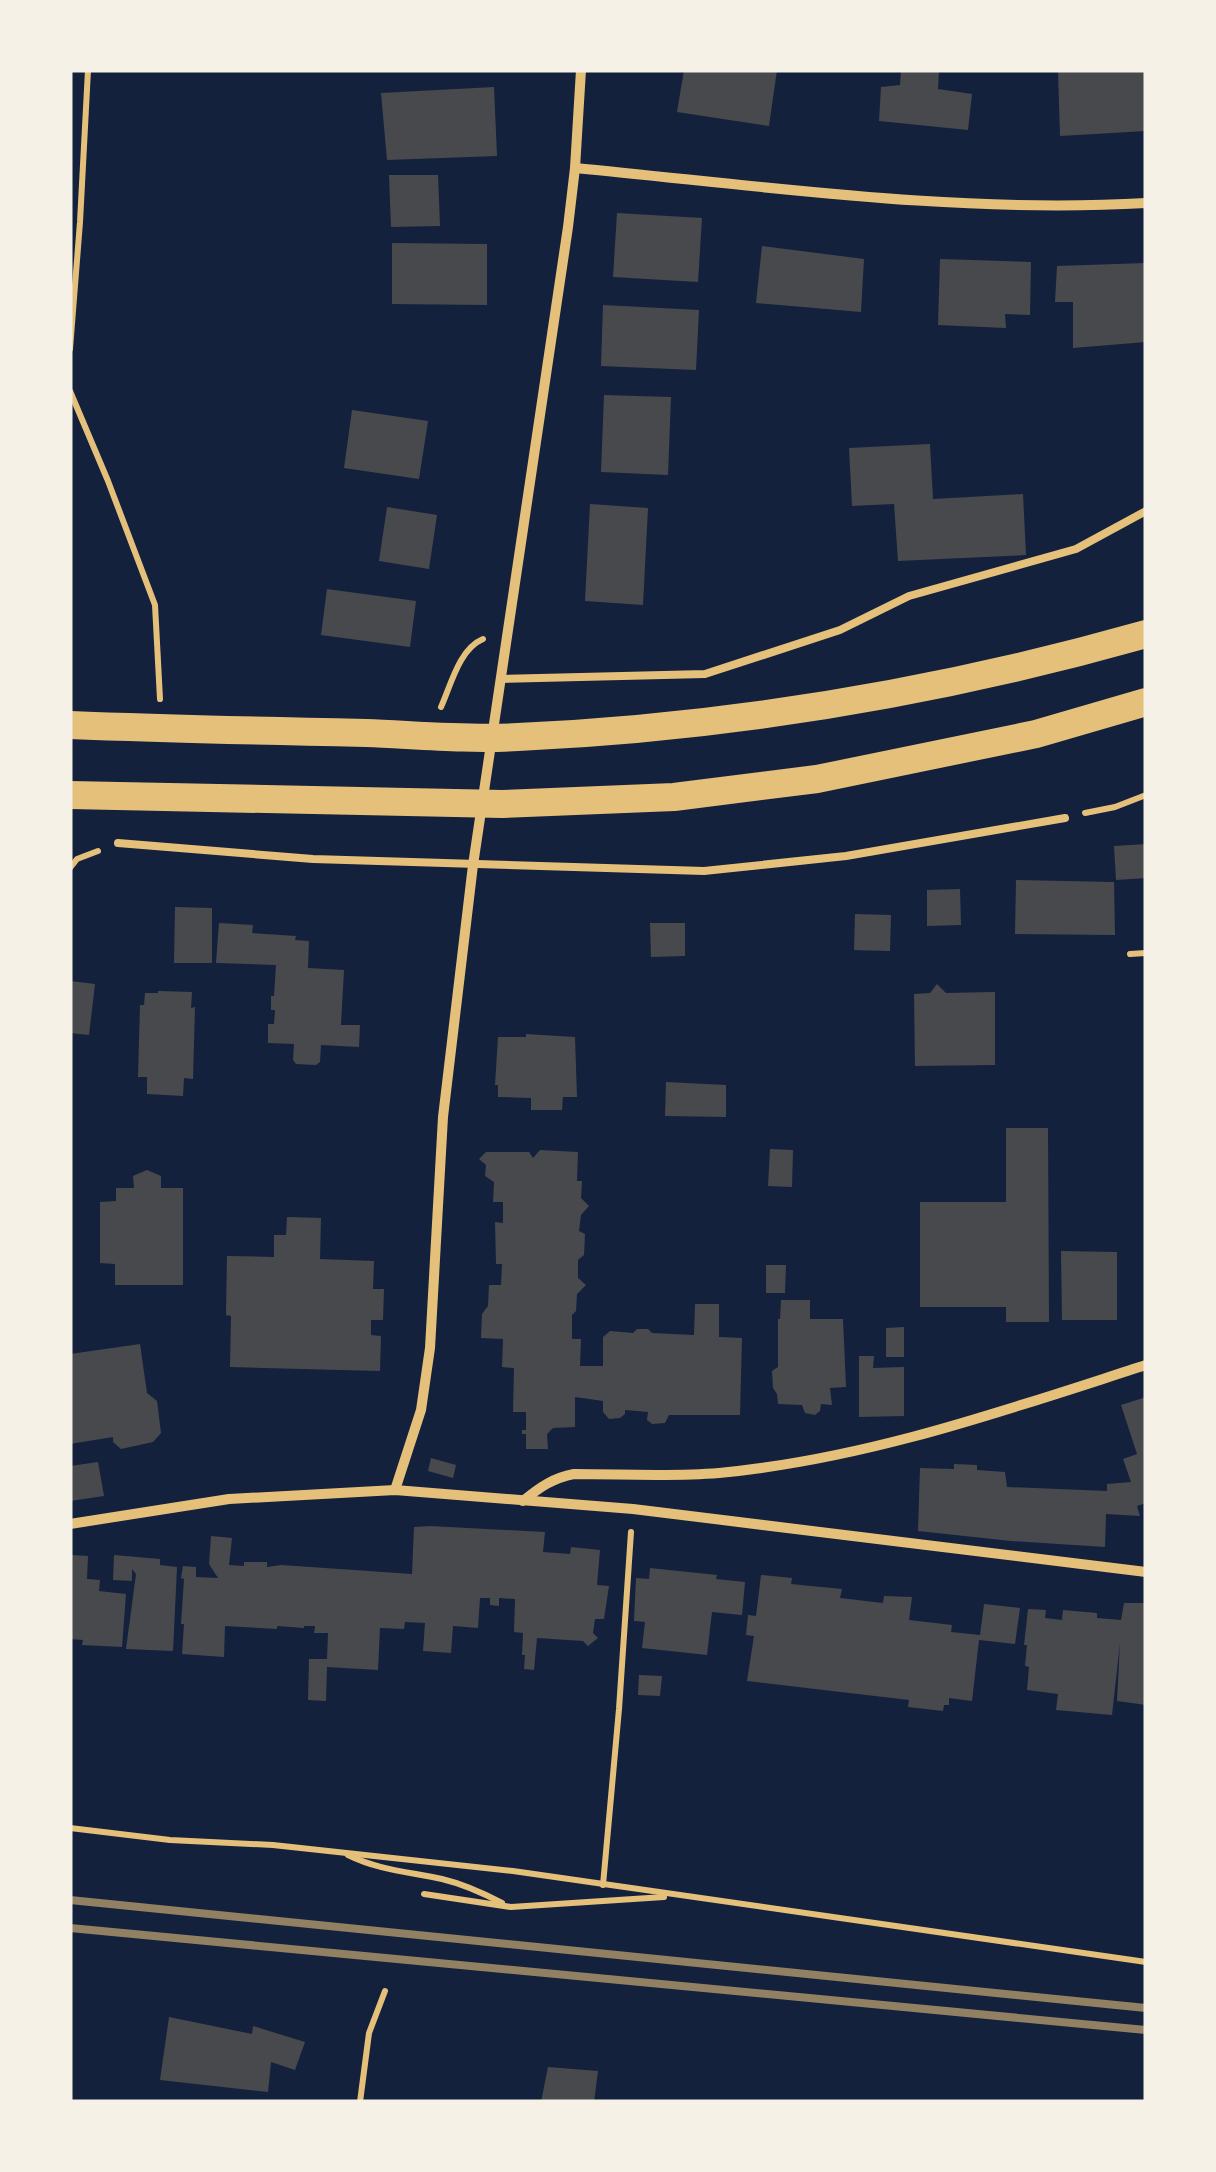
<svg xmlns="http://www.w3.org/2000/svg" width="1216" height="2172" viewBox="0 0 1216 2172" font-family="Helvetica,sans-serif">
	<rect width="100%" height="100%" fill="#14213d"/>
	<!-- building -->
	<g fill="#48494c">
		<polygon points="684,70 777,70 769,126 677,112"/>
		<polygon points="901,70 939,70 938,89 972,94 968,130 879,121 881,87 900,85"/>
		<polygon points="1058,70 1144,70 1146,131 1060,136"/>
		<polygon points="494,87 497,156 387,160 381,93"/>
		<polygon points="389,175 438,175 440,226 391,227"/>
		<polygon points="617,213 702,218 698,282 613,277"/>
		<polygon points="392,243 487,244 487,305 392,304"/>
		<polygon points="762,246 864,259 861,312 756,303"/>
		<polygon points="940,259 1031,262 1030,315 1005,314 1006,328 938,325"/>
		<polygon points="1146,263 1146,342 1073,348 1073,302 1055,302 1057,266"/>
		<polygon points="603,305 699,310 696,370 601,366"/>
		<polygon points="604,395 671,397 668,475 601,472"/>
		<polygon points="352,410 428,421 419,479 344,468"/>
		<polygon points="930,444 933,499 1023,494 1026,555 898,561 894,504 852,506 849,448"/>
		<polygon points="590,504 648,508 643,605 585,601"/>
		<polygon points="387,507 437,515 429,569 379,561"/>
		<polygon points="327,589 416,601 410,647 321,635"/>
		<polygon points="1146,844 1146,878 1116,880 1114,846"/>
		<polygon points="1016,880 1114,882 1115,935 1015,934"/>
		<polygon points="960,889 961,925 927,926 927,890"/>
		<polygon points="175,907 212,908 212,963 174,963"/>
		<polygon points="855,914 891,915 890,951 854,950"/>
		<polygon points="219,923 253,925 252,933 296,936 295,940 309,941 308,968 344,970 341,1025 360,1025 359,1047 321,1045 320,1062 316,1065 296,1064 293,1060 294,1044 268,1043 268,1024 274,1024 275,1010 271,1010 271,996 274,996 276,965 216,963"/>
		<polygon points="650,923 685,923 685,956 651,957"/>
		<polygon points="70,981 95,984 89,1035 70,1033"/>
		<polygon points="937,984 946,993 995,992 995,1065 915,1066 914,994 930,993"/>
		<polygon points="158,991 192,992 191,1008 195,1007 193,1079 184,1078 183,1096 147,1094 147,1077 138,1077 140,1005 144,1005 145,993 158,993"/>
		<polygon points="526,1034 575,1037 577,1097 563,1097 562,1110 531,1110 531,1098 498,1097 498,1085 495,1085 498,1037 526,1037"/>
		<polygon points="666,1082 726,1085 726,1117 665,1116"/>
		<polygon points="1006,1128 1048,1128 1049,1322 1006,1322 1006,1307 920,1307 920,1202 1006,1202"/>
		<polygon points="770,1149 793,1150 792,1187 768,1186"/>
		<polygon points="540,1150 578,1152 577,1181 582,1181 581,1198 589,1206 581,1215 579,1231 585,1234 584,1255 578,1260 578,1278 586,1285 577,1294 576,1311 572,1315 572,1339 581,1339 580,1366 603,1366 603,1337 610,1331 633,1333 637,1329 648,1329 652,1333 694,1335 695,1304 719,1304 719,1337 742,1338 740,1415 669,1415 665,1423 652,1424 647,1420 648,1412 625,1410 625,1414 620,1418 609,1419 603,1412 603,1401 575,1397 575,1427 553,1428 547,1434 548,1449 526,1449 526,1434 522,1434 522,1430 526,1430 526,1412 513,1412 514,1368 502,1367 503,1339 481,1338 482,1314 488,1306 489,1285 501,1285 502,1264 496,1264 495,1222 503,1223 503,1202 493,1202 494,1182 485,1176 486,1165 479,1159 486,1152 529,1152 533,1158"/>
		<polygon points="147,1170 161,1176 161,1188 183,1188 183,1285 115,1285 115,1264 100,1263 100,1202 116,1201 116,1188 134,1188 133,1176"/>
		<polygon points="287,1217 321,1218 320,1259 374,1261 373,1289 384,1289 383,1320 371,1320 371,1335 381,1336 380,1371 230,1367 231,1316 226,1315 227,1256 274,1257 274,1235 286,1235"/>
		<polygon points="1061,1251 1117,1252 1117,1320 1062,1320"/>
		<polygon points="766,1265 786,1265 785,1293 766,1293"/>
		<polygon points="781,1300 810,1300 810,1319 843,1319 846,1387 830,1388 832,1405 821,1404 820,1411 815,1415 805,1413 802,1405 778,1404 777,1394 773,1388 772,1371 778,1367 778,1319 780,1319"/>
		<polygon points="904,1327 904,1357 886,1357 886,1328"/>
		<polygon points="140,1344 147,1393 157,1401 161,1433 153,1442 121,1449 113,1442 113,1437 70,1444 70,1354"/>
		<polygon points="859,1356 874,1356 873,1368 904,1367 904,1416 859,1417"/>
		<polygon points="1146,1397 1146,1503 1137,1506 1140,1516 1106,1514 1105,1547 1011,1541 918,1531 920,1468 954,1469 954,1464 977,1465 977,1470 1005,1472 1007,1487 1107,1491 1107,1484 1131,1482 1123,1459 1137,1454 1121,1405"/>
		<polygon points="431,1458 456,1465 453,1478 428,1471"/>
		<polygon points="98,1462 104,1496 70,1501 70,1466"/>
		<polygon points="430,1526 545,1532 543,1552 570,1554 571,1547 600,1550 597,1585 609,1586 604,1619 595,1619 593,1633 598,1638 588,1646 583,1641 537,1638 534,1670 524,1669 525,1655 522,1655 523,1633 514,1632 515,1599 499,1598 499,1606 490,1605 490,1598 480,1598 478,1628 453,1626 451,1653 423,1651 425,1623 405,1622 404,1629 380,1628 378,1670 327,1667 326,1701 308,1700 309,1659 327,1659 328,1633 314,1633 315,1626 304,1626 304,1628 277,1626 277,1629 225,1626 224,1657 182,1654 184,1624 181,1624 184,1579 181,1578 183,1566 196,1567 196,1577 218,1578 209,1564 211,1536 232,1538 229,1565 244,1566 244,1562 267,1562 267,1567 281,1565 412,1574 414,1527"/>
		<polygon points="70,1555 88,1556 87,1579 100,1580 99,1591 126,1594 122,1647 82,1645 83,1640 70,1639"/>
		<polygon points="114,1555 160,1559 160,1565 177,1567 173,1651 126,1649 136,1574 132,1569 132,1581 113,1580"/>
		<polygon points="650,1568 717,1575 716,1579 745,1582 742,1615 712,1612 707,1655 642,1648 645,1622 634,1621 636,1578 649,1579"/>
		<polygon points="761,1575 792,1578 791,1584 842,1589 840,1598 883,1603 884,1596 912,1597 909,1620 952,1625 951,1632 980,1635 984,1604 1020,1608 1015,1644 979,1640 972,1701 949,1698 949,1705 944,1705 943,1711 908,1707 909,1700 747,1681 754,1636 746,1635 748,1615 756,1616"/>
		<polygon points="1124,1603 1146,1603 1146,1705 1117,1701 1120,1643 1112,1715 1056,1710 1058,1694 1027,1690 1029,1667 1025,1666 1027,1645 1024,1645 1028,1609 1046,1610 1045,1618 1062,1620 1063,1610 1097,1613 1097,1618 1121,1620"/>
		<polygon points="639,1675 662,1676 660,1696 638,1695"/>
		<polygon points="169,2017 252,2034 253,2026 305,2042 295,2070 271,2062 268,2092 160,2080"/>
		<polygon points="548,2067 598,2071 594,2102 541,2102"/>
	</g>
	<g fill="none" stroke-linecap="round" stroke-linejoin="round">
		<!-- path -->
		<g stroke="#e5c07b" stroke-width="6">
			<polyline points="70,349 80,222 88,70"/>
			<polyline points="70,391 108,481 155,605 160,699"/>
			<path d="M441 707C451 685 459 649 483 639"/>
			<polyline points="1085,813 1115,807 1146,795"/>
			<polyline points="70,868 77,859 98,851"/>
			<polyline points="1130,954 1146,953"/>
			<polyline points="70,1828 170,1840 273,1845 513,1871 1146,1962"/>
			<path d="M348 1855C378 1870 410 1872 442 1879 463 1884 483 1893 502 1903"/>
			<polyline points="603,1885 619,1709 631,1532"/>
			<polyline points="424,1894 511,1907 664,1897"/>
			<polyline points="360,2102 369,2033 385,1991"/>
		</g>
		<!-- service -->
		<g stroke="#e5c07b" stroke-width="8">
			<polyline points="500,679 705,674 840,630 909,596 1076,549 1146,511"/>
			<polyline points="118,843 313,859 704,871 846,856 1065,818"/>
		</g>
		<!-- minor -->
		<g stroke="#e5c07b" stroke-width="10">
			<path d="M575 168C764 186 956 214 1146 203"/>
			<polyline points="395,1490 421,1410 430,1348 443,1117 473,865 568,227 575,168 581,70"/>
			<path d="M523 1501C540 1487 553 1478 574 1474 622 1474 671 1477 719 1473 867 1459 1006 1410 1146 1365"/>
			<polyline points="70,1524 229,1499 395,1490 633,1509 1146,1572"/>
		</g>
		<!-- trunk -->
		<g stroke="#e5c07b" stroke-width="28">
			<path d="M70 725C169 729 267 731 366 733 416 735 468 740 518 737 731 727 941 692 1146 634"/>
			<polyline points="70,795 502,804 674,797 817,779 1036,734 1146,702"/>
		</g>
		<!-- rail -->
		<g stroke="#918062" stroke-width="8">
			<polyline points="70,1900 1146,2008"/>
			<polyline points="70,1928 1146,2030"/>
		</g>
	</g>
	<!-- border -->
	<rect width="1216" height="2172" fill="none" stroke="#f6f1e7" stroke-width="145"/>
</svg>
